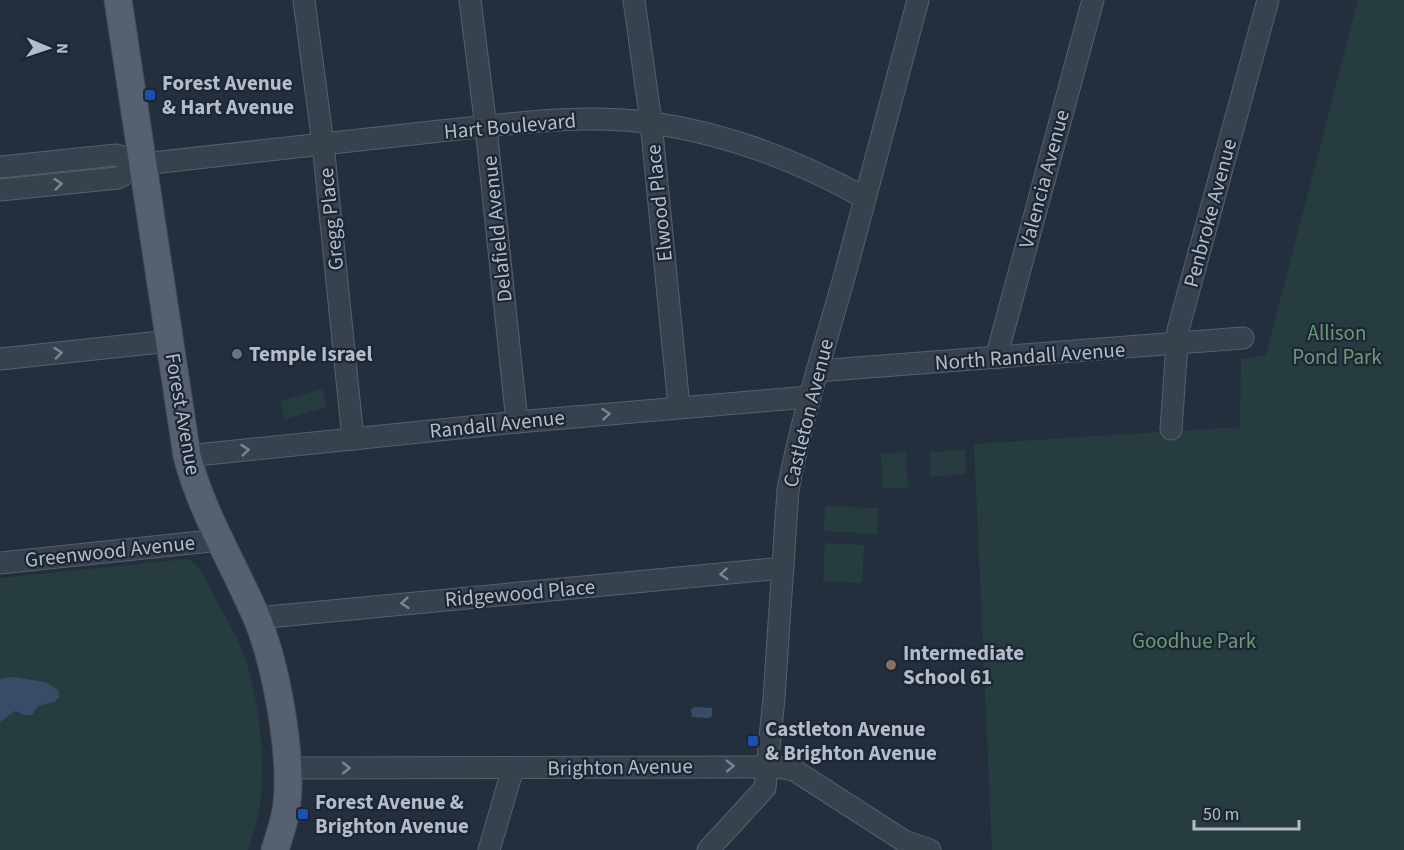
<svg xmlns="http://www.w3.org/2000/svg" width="1404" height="850" viewBox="0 0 1404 850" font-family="'Source Sans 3',sans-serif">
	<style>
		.green { fill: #263c3f }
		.water { fill: #394c67 }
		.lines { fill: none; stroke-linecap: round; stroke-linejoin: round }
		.minor-casing { stroke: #565f6c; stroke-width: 23 }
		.major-casing { stroke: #414a57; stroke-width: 29 }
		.minor { stroke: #38414e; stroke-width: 21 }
		.major { stroke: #56606e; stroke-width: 27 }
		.oneway { stroke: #7c8592 }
		.transit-dot { fill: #1a4fb4; stroke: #1d2633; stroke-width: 2 }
		.worship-dot { fill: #6b7280; stroke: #1d2633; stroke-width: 2 }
		.education-dot { fill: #8d6e63; stroke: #1d2633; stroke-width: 2 }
		.labels { text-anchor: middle; stroke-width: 4.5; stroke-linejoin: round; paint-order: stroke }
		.poi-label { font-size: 21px; font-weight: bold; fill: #b4bcc9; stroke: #1d2633; text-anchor: start }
		.street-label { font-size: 21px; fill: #b4bcc9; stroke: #1d2633 }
		.park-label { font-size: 21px; fill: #6b9a76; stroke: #1d2633 }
	</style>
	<rect width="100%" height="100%" fill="#242f3e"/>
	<!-- green -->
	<g class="green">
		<path d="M1358 0H1404V850H992L974 444 1240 427 1241 359 1266 355Z"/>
		<path d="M115 162 119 169 0 185V173Z"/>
		<path d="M322 389 327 407 285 419 280 401Z"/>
		<path d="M965 450 966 474 931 477 930 452Z"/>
		<path d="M906 452 908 487 883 489 881 454Z"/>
		<path d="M825 506 878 508 877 534 824 531Z"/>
		<path d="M825 543 864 545 862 583 823 581Z"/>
		<path d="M187 559C201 564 209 586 216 599 223 613 232 628 239 643 259 690 266 755 260 806 258 820 252 836 248 850H0V578Z"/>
	</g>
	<!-- water -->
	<g class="water">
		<path d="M14 677 45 682 58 690 59 697 54 702 38 706 32 715H24L15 711 0 722V679Z"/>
		<path d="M695 707 712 708V716L709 718 692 717 691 709Z"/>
	</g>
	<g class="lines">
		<defs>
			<g id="minor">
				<path d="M304 0 323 144 353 439"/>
				<path d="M470 0 486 127 517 422"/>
				<path d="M634 0 651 122 679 407"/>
				<path d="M0 167 116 155 143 164"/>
				<path d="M0 190 118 178 143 164C242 153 341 142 440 131 510 124 583 113 653 123 729 134 797 160 865 198"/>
				<path d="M996 358 1093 0"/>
				<path d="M0 359 170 341"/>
				<path d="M817 371 1243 338"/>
				<path d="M1171 429 1178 330 1268 0"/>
				<path d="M187 456 517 422 808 397"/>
				<path d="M0 563 220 540"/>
				<path d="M257 618 783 568"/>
				<path d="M288 768 777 767 794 770 904 841 930 850"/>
				<path d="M489 850 513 768"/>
				<path d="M708 850 765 788 774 698 788 490C802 416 825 346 845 274 870 183 893 91 918 0"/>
			</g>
			<path id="major" d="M118 0 187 456C202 513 233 563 256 616 276 663 294 760 286 810 284 823 279 837 275 850"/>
		</defs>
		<!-- minor casing -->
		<use href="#minor" class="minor-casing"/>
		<!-- major casing -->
		<use href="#major" class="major-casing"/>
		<!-- minor -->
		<use href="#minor" class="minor"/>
		<!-- major -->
		<use href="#major" class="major"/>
	</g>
	<!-- one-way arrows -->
	<defs><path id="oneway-chevron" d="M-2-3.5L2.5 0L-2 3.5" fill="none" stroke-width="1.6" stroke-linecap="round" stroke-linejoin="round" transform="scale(1.5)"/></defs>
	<g class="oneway">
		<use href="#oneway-chevron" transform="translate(58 184) rotate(-6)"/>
		<use href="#oneway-chevron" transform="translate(58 353) rotate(-6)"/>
		<use href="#oneway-chevron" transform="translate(606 414) rotate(-5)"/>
		<use href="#oneway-chevron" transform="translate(245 450) rotate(-6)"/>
		<use href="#oneway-chevron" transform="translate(724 574) rotate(175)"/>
		<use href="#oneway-chevron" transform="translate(405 603) rotate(175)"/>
		<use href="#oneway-chevron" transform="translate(730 766) rotate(-1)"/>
		<use href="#oneway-chevron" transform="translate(346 768)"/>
	</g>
	<!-- markers -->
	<g class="transit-dot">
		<rect x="144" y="89" width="12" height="12" rx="3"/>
		<rect x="747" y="735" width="12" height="12" rx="3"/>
		<rect x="297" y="808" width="12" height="12" rx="3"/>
	</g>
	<circle class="worship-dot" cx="237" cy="354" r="6"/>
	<circle class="education-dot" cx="891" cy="665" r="6"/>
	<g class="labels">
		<!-- poi labels -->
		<g class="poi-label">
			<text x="162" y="90">Forest Avenue<tspan x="162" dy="24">&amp; Hart Avenue</tspan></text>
			<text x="249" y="361">Temple Israel</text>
			<text x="903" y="660">Intermediate<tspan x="903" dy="24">School 61</tspan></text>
			<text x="765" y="736">Castleton Avenue<tspan x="765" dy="24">&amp; Brighton Avenue</tspan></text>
			<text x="315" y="809">Forest Avenue &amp;<tspan x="315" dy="24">Brighton Avenue</tspan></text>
		</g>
		<!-- street labels -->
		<g class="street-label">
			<text transform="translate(510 126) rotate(-5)" y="7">Hart Boulevard</text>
			<text transform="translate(1044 179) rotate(-75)" y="7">Valencia Avenue</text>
			<text transform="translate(659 203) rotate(-96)" y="7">Elwood Place</text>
			<text transform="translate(1210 213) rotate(-75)" y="7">Penbroke Avenue</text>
			<text transform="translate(331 219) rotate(-96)" y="7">Gregg Place</text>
			<text transform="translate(497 229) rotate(-96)" y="7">Delafield Avenue</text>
			<text transform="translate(1030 356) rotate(-4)" y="7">North Randall Avenue</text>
			<text transform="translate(808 413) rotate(-76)" y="7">Castleton Avenue</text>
			<text transform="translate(183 414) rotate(80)" y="7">Forest Avenue</text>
			<text transform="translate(497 424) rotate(-6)" y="7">Randall Avenue</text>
			<text transform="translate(110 551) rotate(-6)" y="7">Greenwood Avenue</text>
			<text transform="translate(520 593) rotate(-5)" y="7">Ridgewood Place</text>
			<text transform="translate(620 767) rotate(-1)" y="7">Brighton Avenue</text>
		</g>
		<!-- park labels -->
		<g class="park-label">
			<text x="1337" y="340">Allison<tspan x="1337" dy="24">Pond Park</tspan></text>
			<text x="1194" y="648">Goodhue Park</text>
		</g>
	</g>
	<!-- north arrow -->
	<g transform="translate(48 48) rotate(92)" stroke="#1d2633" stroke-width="4.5" paint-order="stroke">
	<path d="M0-4.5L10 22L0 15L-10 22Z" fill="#b4bcc9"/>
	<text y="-9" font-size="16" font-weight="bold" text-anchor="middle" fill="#b4bcc9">N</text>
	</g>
	<!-- scale -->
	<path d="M1194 820v9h105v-9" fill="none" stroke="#b4bcc9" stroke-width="3"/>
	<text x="1203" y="820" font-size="18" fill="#b4bcc9" stroke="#1d2633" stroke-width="4.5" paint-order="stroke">50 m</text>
</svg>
